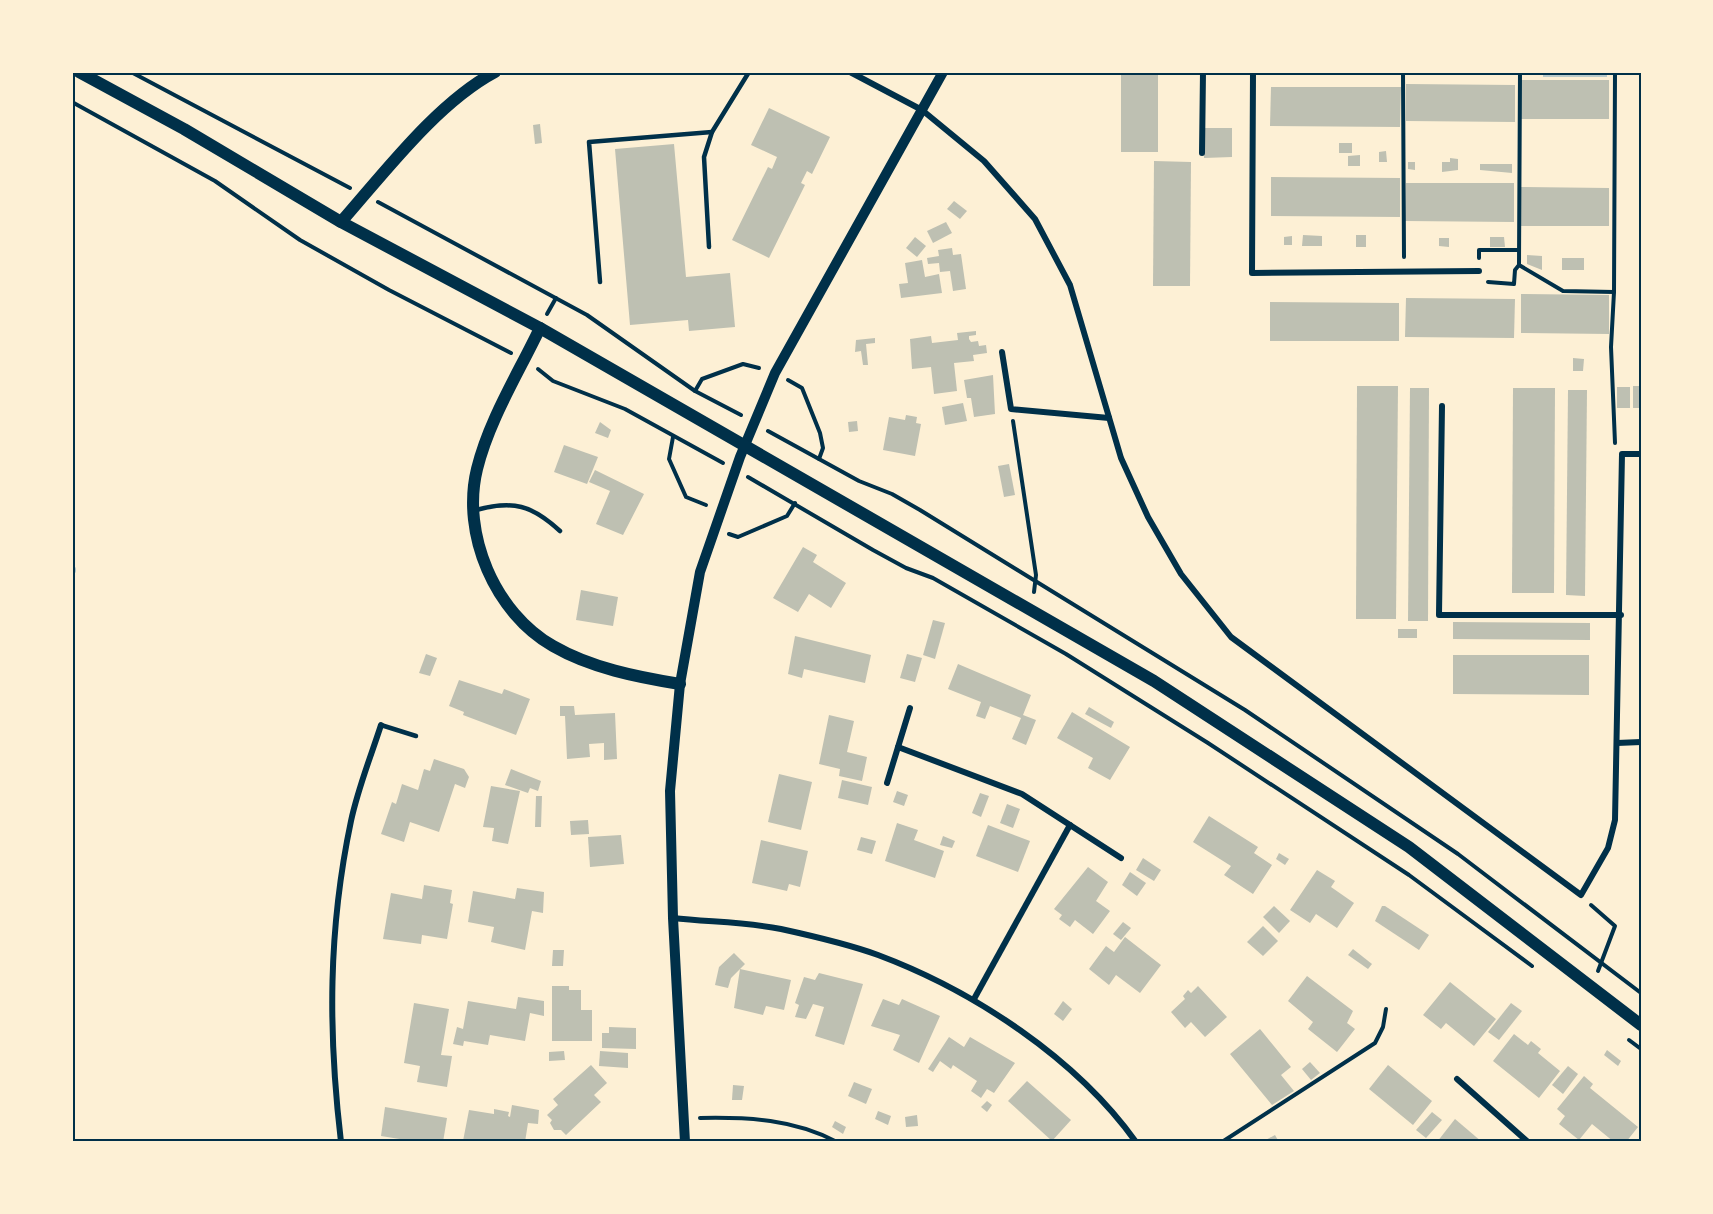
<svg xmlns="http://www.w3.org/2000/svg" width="1713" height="1214" viewBox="0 0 1713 1214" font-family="'Playfair Display',serif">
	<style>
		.green { fill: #b9caca }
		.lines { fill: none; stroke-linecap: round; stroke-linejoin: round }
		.stream { stroke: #669bbc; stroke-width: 7 }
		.building { fill: #bec0b2 }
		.path { stroke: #003049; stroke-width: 4 }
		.service { stroke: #003049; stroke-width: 4.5 }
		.minor { stroke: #003049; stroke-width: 6 }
		.tertiary { stroke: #003049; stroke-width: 10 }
		.secondary { stroke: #003049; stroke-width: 12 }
		.neatline { fill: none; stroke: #003049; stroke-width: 2 }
	</style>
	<rect width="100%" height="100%" fill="#fdf0d5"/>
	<!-- green -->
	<rect class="green" x="1543" y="72" width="64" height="5"/>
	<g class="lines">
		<!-- stream -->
		<path class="stream" d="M72 569V571"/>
	</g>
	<!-- building -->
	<g class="building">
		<rect x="1121" y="72" width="37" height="80"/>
		<rect x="1521" y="80" width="88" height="39"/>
		<path d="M1406 84 1515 85V122L1406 121Z"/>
		<path d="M1271 87H1401L1400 127 1270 126Z"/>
		<path d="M769 108 830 137 812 174 807 171 801 183 805 185 769 258 732 240 768 167 772 169 777 157 751 145Z"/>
		<path d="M540 124 542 143 535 144 533 125Z"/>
		<path d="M1204 128H1232V157L1204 158Z"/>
		<rect x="1339" y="143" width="13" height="10"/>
		<path d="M674 144 686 277 730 273 735 327 689 331 688 320 630 325 615 149Z"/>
		<path d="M1386 151 1387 162H1379V152Z"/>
		<path d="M1360 155V166H1348V156Z"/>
		<path d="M1450 158 1458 159V170L1442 172V162H1450Z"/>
		<path d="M1154 161 1191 162 1190 286H1153Z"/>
		<path d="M1408 162H1415V170L1408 169Z"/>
		<path d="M1480 164H1512V173L1480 170Z"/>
		<path d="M1271 177 1400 178V217L1271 216Z"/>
		<path d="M1406 183H1514V222L1405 221Z"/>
		<path d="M1521 187 1609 188V226H1521Z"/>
		<path d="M954 201 967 211 960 219 947 209Z"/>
		<path d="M946 222 952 233 933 243 927 231Z"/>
		<path d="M1303 235 1322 236V246H1302Z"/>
		<rect x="1356" y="235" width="10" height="12"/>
		<path d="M1292 236V245H1284V237Z"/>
		<path d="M915 237 926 246 917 257 906 248Z"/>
		<path d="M1490 237H1504L1505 247H1490Z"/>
		<path d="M1439 238H1449V247L1439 246Z"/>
		<path d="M952 248 953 255 961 254 966 289 953 291 950 271 940 272 939 263 928 264 927 258 939 256 938 250Z"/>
		<path d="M1527 255 1542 256V270L1527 264Z"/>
		<rect x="1562" y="258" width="22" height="12"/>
		<path d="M922 260 925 277 939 274 942 293 901 298 899 284 908 283 905 263Z"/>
		<path d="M1521 294 1609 295V334L1521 333Z"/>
		<path d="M1406 298 1515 299 1514 338 1405 337Z"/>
		<path d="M1270 302 1399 303V341H1270Z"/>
		<path d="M976 331V335L969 336V339L971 342 978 341 979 346 986 345 987 353 973 355 974 361 954 363 957 391 934 394 931 367 912 369 910 339 931 336 932 343 958 340 957 333Z"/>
		<path d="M875 338V343L866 344 868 365H863L861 351 855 352 856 340Z"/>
		<path d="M1573 358 1584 359 1583 371H1573Z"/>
		<path d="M993 375 995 414 974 417 971 398H967L964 380Z"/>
		<path d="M1357 386H1398L1396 619H1356Z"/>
		<rect x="1633" y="386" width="8" height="22"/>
		<rect x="1617" y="387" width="13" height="21"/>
		<path d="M1410 388H1429L1428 621H1408Z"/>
		<path d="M1513 388H1555L1554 593H1512Z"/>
		<path d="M1568 390H1587L1585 596 1566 595Z"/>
		<path d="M963 403 967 421 945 425 942 407Z"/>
		<path d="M906 415 917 417 916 423 921 424 915 456 883 450 889 417 905 420Z"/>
		<path d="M857 421 858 431 849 432 848 422Z"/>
		<path d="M600 422 611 430 608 438 595 433Z"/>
		<path d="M564 445 598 457 587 484 554 472Z"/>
		<path d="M1009 464 1015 495 1004 497 998 466Z"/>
		<path d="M595 470 644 494 623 535 596 524 610 491 589 482Z"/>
		<path d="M803 547 817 555 813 562 846 583 831 608 809 594 798 612 773 598Z"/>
		<path d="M581 590 618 597 613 626 576 620Z"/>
		<path d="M933 620 945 623 935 659 923 655Z"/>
		<path d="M1453 622 1590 623V640L1453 639Z"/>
		<rect x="1398" y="629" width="19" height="9"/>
		<path d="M795 636 871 655 865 683 804 669 802 678 788 674Z"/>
		<path d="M426 654 437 658 430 676 419 673Z"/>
		<path d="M907 654 922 658 915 682 900 678Z"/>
		<path d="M1453 655H1589V695L1453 694Z"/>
		<path d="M958 664 1031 695 1023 715 1036 720 1026 745 1012 739 1021 718 990 706 985 719 976 716 981 702 948 689Z"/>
		<path d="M459 680 502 694 504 689 530 699 516 735 463 715 464 712 449 706Z"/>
		<path d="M560 706H574L575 715 615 713 617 759 604 760V743L589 744 590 757 567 759 565 716H560Z"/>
		<path d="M1089 707 1114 722 1111 728 1085 714Z"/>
		<path d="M1072 712 1130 747 1110 780 1088 768 1093 758 1057 738Z"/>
		<path d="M829 715 854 721 847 752 867 757 862 781 839 776 840 769 819 764Z"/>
		<path d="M434 759 464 769 469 777 465 788 455 784 439 832 410 822 404 842 381 834 392 802 396 804 402 784 418 790 424 769 430 771Z"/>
		<path d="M511 769 541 781 538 791 530 788 528 793 505 785Z"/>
		<path d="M779 774 812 782 801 830 768 822Z"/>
		<path d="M842 780 872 787 868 805 838 798Z"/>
		<path d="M491 786 520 791 508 844 492 841 494 828 483 827Z"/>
		<path d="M897 791 908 795 904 806 893 802Z"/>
		<path d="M980 793 989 796 981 817 972 813Z"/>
		<path d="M536 796H542L541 827H535Z"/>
		<path d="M1007 804 1020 809 1013 828 1000 823Z"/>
		<path d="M1209 816 1258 847 1254 853 1272 865 1253 894 1224 875 1231 866 1193 842Z"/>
		<path d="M588 820 589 834 571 835 570 821Z"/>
		<path d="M897 823 918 830 914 840 944 851 935 878 885 861Z"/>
		<path d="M988 825 1030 841 1018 872 976 856Z"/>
		<path d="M621 835 624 864 590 867 588 837Z"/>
		<path d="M943 836 955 841 952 848 940 845Z"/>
		<path d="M861 837 876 841 872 854 857 850Z"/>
		<path d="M761 840 808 851 800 887 789 884 787 891 752 883Z"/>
		<path d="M1279 853 1289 859 1285 865 1276 859Z"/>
		<path d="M1143 858 1161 870 1154 881 1136 870Z"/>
		<path d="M1088 867 1108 882 1096 901 1110 911 1093 934 1075 920 1070 927 1059 919 1062 915 1054 909Z"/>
		<path d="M1317 870 1335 881 1331 887 1354 903 1337 928 1316 914 1310 923 1290 910Z"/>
		<path d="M1130 872 1146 883 1137 896 1122 885Z"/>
		<path d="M424 885 452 890 450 903 453 904 447 939 422 935 421 944 383 939 391 893 422 899Z"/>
		<path d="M517 888 544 892 543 913 532 911 525 950 491 942 494 927 468 922 473 891 515 899Z"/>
		<path d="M1274 906 1290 921 1279 933 1263 917Z"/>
		<path d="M1382 906H1385L1429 935 1419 950 1375 921Z"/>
		<path d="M1123 922 1131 928 1121 940 1113 934Z"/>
		<path d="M1263 926 1278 941 1263 956 1247 942Z"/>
		<path d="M1125 937 1161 965 1140 993 1116 975 1109 985 1089 969 1106 946 1114 952Z"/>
		<path d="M1353 949 1372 964 1368 969 1348 955Z"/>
		<path d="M553 950H564L563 966H552Z"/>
		<path d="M734 953 745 964 731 978 728 988 715 985 719 967Z"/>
		<path d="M740 969 791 980 784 1010 766 1006 763 1015 734 1008Z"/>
		<path d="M819 973 863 984 844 1045 815 1036 824 1007 813 1004 806 1019 795 1017 799 1005 795 1003 804 977 815 980Z"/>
		<path d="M1307 976 1353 1011 1347 1023 1355 1029 1337 1052 1308 1029 1313 1022 1288 1001Z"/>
		<path d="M1450 982 1496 1019 1474 1046 1446 1023 1441 1029 1423 1015Z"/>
		<path d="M552 986H569V990H581V1010H592V1041H552Z"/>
		<path d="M1198 986 1227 1017 1205 1037 1191 1022 1185 1028 1171 1012 1185 999 1183 996 1188 990 1191 993Z"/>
		<path d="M518 997 544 1001V1016L530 1013 525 1041 490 1035 488 1045 464 1041 463 1046 453 1044 457 1027 463 1029 468 1001 516 1009Z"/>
		<path d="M883 999 899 1005 902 999 940 1016 919 1063 893 1050 900 1035 871 1026Z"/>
		<path d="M1063 1001 1072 1009 1063 1021 1054 1014Z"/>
		<path d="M414 1003 449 1009 441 1055 452 1056 447 1087 417 1082 420 1066 404 1063Z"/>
		<path d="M1511 1003 1522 1011 1499 1040 1488 1032Z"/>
		<path d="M609 1027 636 1028V1049L602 1048V1033H609Z"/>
		<path d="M1260 1029 1291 1067 1281 1075 1294 1091 1272 1105 1230 1054Z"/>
		<path d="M1514 1034 1528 1045 1531 1041 1541 1049 1538 1053 1560 1071 1539 1098 1493 1061Z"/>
		<path d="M949 1037 964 1047 970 1037 1015 1063 994 1093 987 1089 981 1098 971 1091 977 1081 953 1065 951 1069 940 1061 933 1072 928 1069Z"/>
		<path d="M1607 1050 1621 1061 1618 1066 1604 1055Z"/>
		<path d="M564 1051 565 1060 549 1061V1052Z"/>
		<path d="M600 1051 628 1053V1068L599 1066Z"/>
		<path d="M1310 1062 1320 1073 1311 1080 1302 1069Z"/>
		<path d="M591 1065 607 1083 594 1095 601 1102 566 1135 561 1130H554L550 1123 552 1120 547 1115 558 1105 553 1099Z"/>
		<path d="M1388 1065 1432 1101 1413 1125 1369 1089Z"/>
		<path d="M1568 1066 1578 1074 1563 1094 1552 1085Z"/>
		<path d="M1584 1076 1593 1084 1590 1088 1638 1127 1626 1142H1614L1592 1124 1579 1140 1559 1124 1565 1116 1557 1109Z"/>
		<path d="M1027 1081 1071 1120 1052 1141 1008 1101Z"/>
		<path d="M854 1082 872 1089 866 1104 848 1096Z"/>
		<path d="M733 1085 744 1086 742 1100H732Z"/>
		<path d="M987 1101 992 1105 987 1112 981 1107Z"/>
		<path d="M512 1105 539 1110 538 1124 528 1123 525 1142 463 1141 469 1110 494 1114V1109L509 1112 508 1116 510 1117Z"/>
		<path d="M385 1107 447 1118 443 1142H418L381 1136Z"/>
		<path d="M878 1111 891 1116 888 1125 875 1119Z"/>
		<path d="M1432 1112 1442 1120 1426 1138 1416 1130Z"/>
		<path d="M917 1115 918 1126 906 1127 905 1117Z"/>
		<path d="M1455 1119 1482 1142H1437Z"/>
		<path d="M835 1121 846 1127 843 1134 832 1127Z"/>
		<path d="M1275 1135 1279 1142H1262Z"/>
	</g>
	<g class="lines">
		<!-- path -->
		<g class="path">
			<path d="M131 72 350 188"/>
			<path d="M1403 72 1404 257"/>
			<path d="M72 102 215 181 300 240 389 290 511 353"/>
			<path d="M378 202 587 315 695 391 741 415"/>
			<path d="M1479 258V250H1519"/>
			<path d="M1519 265 1563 291 1614 292 1611 347 1615 443"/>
			<path d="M1488 282 1514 284 1515 270 1519 265 1520 72"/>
			<path d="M1614 292 1615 72"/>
			<path d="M547 314 556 298"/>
			<path d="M538 369 553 381 625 409 723 463"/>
			<path d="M788 380 802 388 820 433 823 448 819 459"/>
			<path d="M695 391 702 379 743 364 759 368"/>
			<path d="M1013 421 1036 575 1034 592"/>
			<path d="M768 431 859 481 892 494 920 510 1245 710 1458 854 1641 993"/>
			<path d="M673 437 669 459 686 497 706 505"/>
			<path d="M748 477 873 550 906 568 933 578 1066 654 1208 743 1409 875 1532 966"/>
			<path d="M729 534 738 537 787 516 795 503"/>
			<path d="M1591 905 1615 926 1598 971"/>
			<path d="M1629 1040 1641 1049"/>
			<path d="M700 1118C748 1117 794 1119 837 1142"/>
			<path d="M1222 1142 1375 1043 1383 1027 1386 1009"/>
		</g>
		<!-- service -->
		<g class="service">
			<path d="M709 247 704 157 712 132 749 72"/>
			<path d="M600 282 589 142 712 132"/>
			<path d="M476 510C513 500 532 505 560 531"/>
			<path d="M381 725 416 736"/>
		</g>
		<!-- minor -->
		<g class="minor">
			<path d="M850 72 922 110 984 161 1035 219 1070 285 1121 458 1148 517 1181 574 1231 637 1581 895 1608 848 1615 820 1622 454H1641"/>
			<path d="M1253 72 1252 273 1479 271"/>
			<path d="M1202 153 1203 72"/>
			<path d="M1002 352 1011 409 1109 418"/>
			<path d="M1442 406 1439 615H1621"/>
			<path d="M1617 743 1641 742"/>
			<path d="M898 747 1022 794 1121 858"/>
			<path d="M887 783 910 708"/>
			<path d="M673 918C708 922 747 922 781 929 813 936 848 944 878 955 974 991 1076 1058 1136 1142"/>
			<path d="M974 999 1070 825"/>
			<path d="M1457 1079 1528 1142"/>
			<path d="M341 1142C328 1032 328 930 351 821 358 788 371 756 381 725"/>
		</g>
		<!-- tertiary -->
		<path class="tertiary" d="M685 1142 673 918 670 791 680 684 700 572 740 457 775 373 943 72"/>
		<!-- secondary -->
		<g class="secondary">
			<path d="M79 72 184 129 341 222 540 328 1154 681 1409 847 1641 1025"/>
			<path d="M341 222C385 172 437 103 495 72"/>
			<path d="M540 328C518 374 489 420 477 469 461 534 495 613 553 646 591 668 637 677 680 684"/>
		</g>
	</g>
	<!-- border -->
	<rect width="1713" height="1214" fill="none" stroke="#fdf0d5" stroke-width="147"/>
	<rect x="74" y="74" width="1566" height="1066" class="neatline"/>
</svg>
